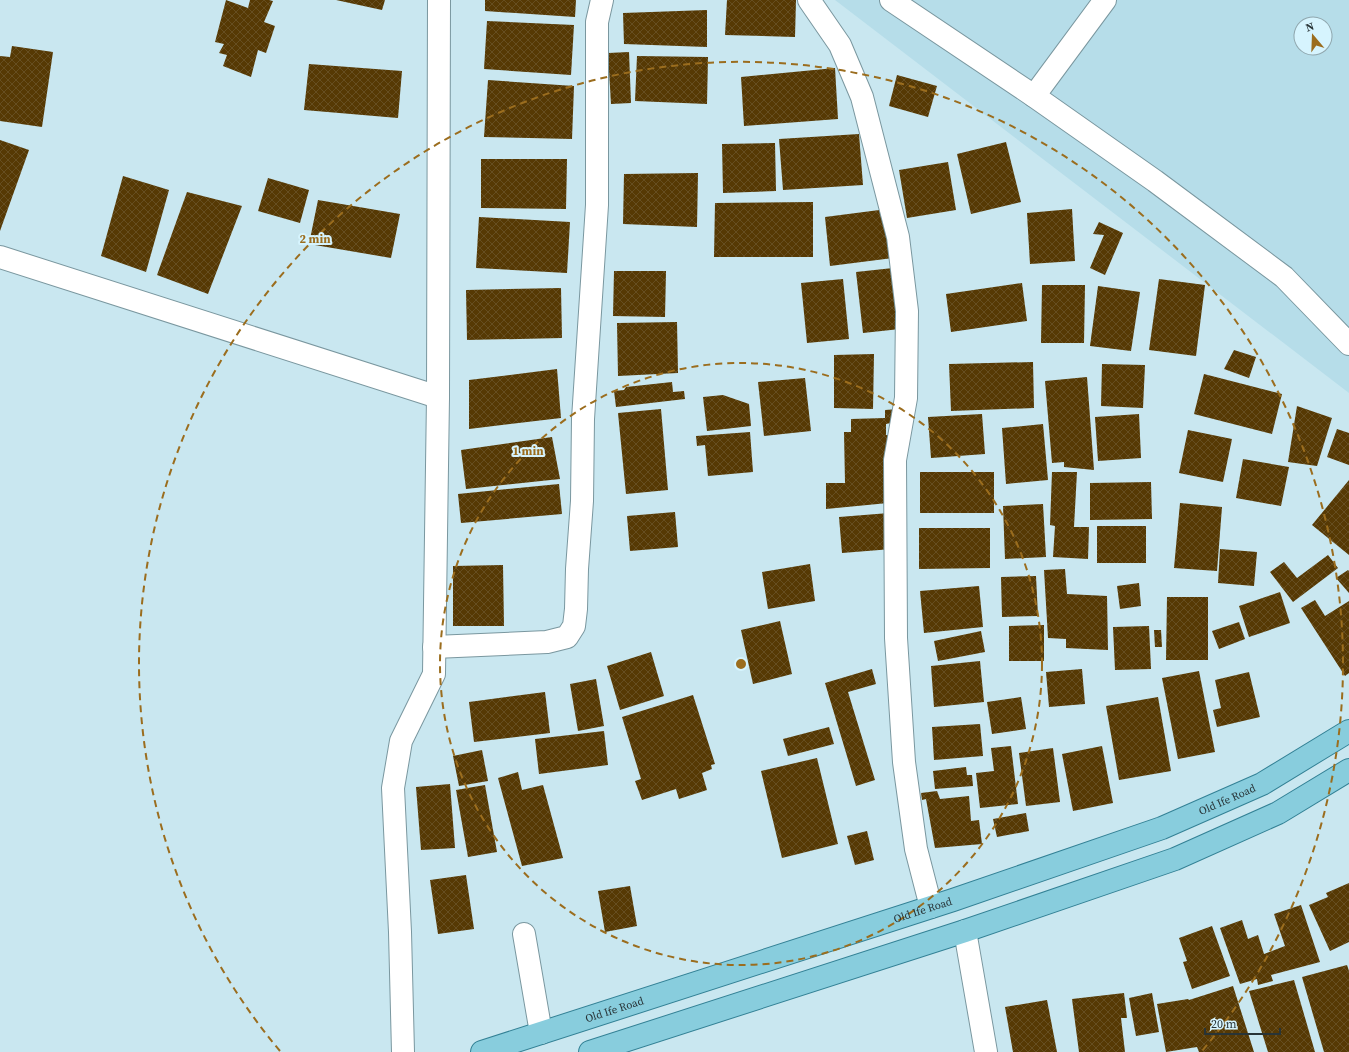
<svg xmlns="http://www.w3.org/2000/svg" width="1349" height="1052" viewBox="0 0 1349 1052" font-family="'Source Serif 4',serif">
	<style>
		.built { fill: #b6dde9; fill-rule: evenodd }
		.building { fill: url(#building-cross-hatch) }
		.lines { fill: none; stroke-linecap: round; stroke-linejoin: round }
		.minor-casing { stroke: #7a979f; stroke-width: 24 }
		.major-casing { stroke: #338195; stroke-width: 24 }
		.minor { stroke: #fff; stroke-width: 22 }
		.major { stroke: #88cddd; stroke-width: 22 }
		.ring { fill: none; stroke: #9b6d1e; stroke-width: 2; stroke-dasharray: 7 5 }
		.labels { text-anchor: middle; stroke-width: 4; stroke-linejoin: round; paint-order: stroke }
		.street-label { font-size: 11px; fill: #283437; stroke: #d6f4fe }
		.centre { fill: #9b6d1e; stroke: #d6f4fe; stroke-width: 2 }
		.ring-label { font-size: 12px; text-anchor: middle; font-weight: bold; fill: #9b6d1e; stroke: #d6f4fe; stroke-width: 4; stroke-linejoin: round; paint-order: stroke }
	</style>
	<defs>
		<pattern id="building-cross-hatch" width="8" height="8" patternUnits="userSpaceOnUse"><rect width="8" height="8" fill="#563904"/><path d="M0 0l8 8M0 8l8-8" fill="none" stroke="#664e21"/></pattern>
	</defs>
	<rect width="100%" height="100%" fill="#c9e7f0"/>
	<!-- built -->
	<path class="built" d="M835 0H1349V393ZM1301 24H1325V48H1301Z"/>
	<!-- building -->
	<g class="building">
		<path d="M226 0 248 8 250 0H269L273 1 264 22 275 26 266 53 258 50 251 77 223 66 227 55 219 53 224 44 215 42Z"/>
		<path d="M336 0H385L382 10Z"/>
		<path d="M485 0H576L575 17 485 11Z"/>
		<path d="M727 0H796L795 37 725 35Z"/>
		<path d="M707 10V47L624 44 623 13Z"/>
		<path d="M487 21 574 25 571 75 484 69Z"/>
		<path d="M12 46 53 52 42 127 0 121V56L10 57Z"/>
		<path d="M629 52 631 103 611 104 608 53Z"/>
		<path d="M637 56 708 57 707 104 635 101Z"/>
		<path d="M309 64 402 71 398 118 304 110Z"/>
		<path d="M835 68 838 119 744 126 741 77Z"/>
		<path d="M897 75 937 86 928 117 889 106Z"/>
		<path d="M488 80 574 86 572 139 484 137Z"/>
		<path d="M859 134 863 185 783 190 779 139Z"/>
		<path d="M0 140 29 150 0 231Z"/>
		<path d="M1006 142 1021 202 971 214 957 154Z"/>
		<path d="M775 143 776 191 723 193 722 144Z"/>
		<path d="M481 159H567L566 209 481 208Z"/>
		<path d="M948 162 956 210 907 218 899 170Z"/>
		<path d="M698 173 697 227 623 224 624 174Z"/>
		<path d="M123 176 169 190 146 272 101 256Z"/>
		<path d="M268 178 309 190 300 223 258 211Z"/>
		<path d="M187 192 242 206 208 294 157 275Z"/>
		<path d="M318 200 400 214 391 258 309 244Z"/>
		<path d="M813 202V257H714L715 203Z"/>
		<path d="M887 209 893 258 830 266 825 217Z"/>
		<path d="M1072 209 1075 261 1030 264 1027 213Z"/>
		<path d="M479 217 570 222 567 273 476 268Z"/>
		<path d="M1099 222 1123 233 1105 275 1090 268 1104 235 1093 234Z"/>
		<path d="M893 268 900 329 863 333 856 272Z"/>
		<path d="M614 271H666L665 317 613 316Z"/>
		<path d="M843 279 849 339 807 343 801 283Z"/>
		<path d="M1159 279 1205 285 1196 356 1149 350Z"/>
		<path d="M1022 283 1027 321 951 332 946 294Z"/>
		<path d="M1042 285H1085L1084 343H1041Z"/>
		<path d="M1098 286 1140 292 1131 351 1090 346Z"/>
		<path d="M561 288 562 338 467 340 466 290Z"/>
		<path d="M677 322 678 373 618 376 617 323Z"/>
		<path d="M1234 350 1256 357 1249 378 1224 369Z"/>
		<path d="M874 354 873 409 834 408V355Z"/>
		<path d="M1033 362 1034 408 951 411 949 364Z"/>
		<path d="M1102 364 1145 365 1143 408 1101 406Z"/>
		<path d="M557 369 561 418 469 429V380Z"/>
		<path d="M1204 374 1282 394 1272 434 1194 414Z"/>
		<path d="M1087 377 1094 470 1064 467V462L1052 463 1045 381Z"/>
		<path d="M805 378 811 431 764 436 758 382Z"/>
		<path d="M672 382 673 392 684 391 685 399 616 407 614 391 624 390 626 387Z"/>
		<path d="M723 395 749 404 751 426 707 431 703 397Z"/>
		<path d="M1297 406 1332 418 1317 466 1288 462Z"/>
		<path d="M661 409 668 490 626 494 618 413Z"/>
		<path d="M898 409 896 422 886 424V435L894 436 888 503 826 509V483H845L844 432H851V419L885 418V410Z"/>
		<path d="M982 414 985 454 931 458 928 417Z"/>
		<path d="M1139 414 1141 458 1098 461 1095 417Z"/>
		<path d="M1043 424 1048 480 1006 484 1002 428Z"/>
		<path d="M1337 429 1349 433V465L1327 457Z"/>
		<path d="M1188 430 1232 439 1223 482 1179 473Z"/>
		<path d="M750 432 753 472 708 476 705 445 697 446 696 436Z"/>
		<path d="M552 437 560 479 466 489 461 450Z"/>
		<path d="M1243 459 1289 467 1281 506 1236 498Z"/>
		<rect x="920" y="472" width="74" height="41"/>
		<path d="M1052 472H1077L1074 527H1089L1088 559 1053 557 1055 526 1050 525Z"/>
		<path d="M1349 480V555L1312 525Z"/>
		<path d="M1151 482 1152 519 1090 520V483Z"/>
		<path d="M559 484 562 514 461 523 458 494Z"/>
		<path d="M1180 503 1222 507 1217 571 1174 568Z"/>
		<path d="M1043 504 1046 557 1005 559 1003 506Z"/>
		<path d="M675 512 678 547 630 551 627 516Z"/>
		<path d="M889 513 892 549 842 553 839 517Z"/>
		<rect x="1097" y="526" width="49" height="37"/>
		<path d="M919 528H990V568L919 569Z"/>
		<path d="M1220 549 1257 552 1254 586 1218 583Z"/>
		<path d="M1328 555 1338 568 1293 602 1270 572 1284 562 1297 578Z"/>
		<path d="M810 564 815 601 768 609 762 572Z"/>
		<path d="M503 565 504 626H453V566Z"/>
		<path d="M1065 569 1067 594 1107 596 1108 650 1066 648V639L1048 638 1044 570Z"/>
		<path d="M1348 570 1349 571V593L1336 578Z"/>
		<path d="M1036 576 1038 616 1002 617 1001 577Z"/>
		<path d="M1139 583 1141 606 1120 609 1117 586Z"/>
		<path d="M979 586 983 627 924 633 920 591Z"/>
		<path d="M1280 592 1290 623 1249 637 1239 606Z"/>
		<path d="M1167 597H1208V660H1166Z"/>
		<path d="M1315 600 1325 616 1349 601V673L1345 676 1301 608Z"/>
		<path d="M780 621 792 674 753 684 741 630Z"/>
		<path d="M1239 622 1245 639 1219 649 1212 631Z"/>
		<path d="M1044 625V661H1009V626Z"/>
		<path d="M1149 626 1151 669 1115 670 1113 627Z"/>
		<path d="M1154 630H1161L1162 647H1155Z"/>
		<path d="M981 631 985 652 938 661 934 641Z"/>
		<path d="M651 652 664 696 620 710 607 666Z"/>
		<path d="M980 661 984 702 934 707 931 666Z"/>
		<path d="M872 669 876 684 848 692 875 780 856 786 825 683Z"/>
		<path d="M1082 669 1085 704 1049 707 1046 672Z"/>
		<path d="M1199 671 1215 752 1178 759 1162 678Z"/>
		<path d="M1249 672 1260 717 1217 727 1213 710 1221 708 1215 680Z"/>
		<path d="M596 679 604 726 578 731 570 684Z"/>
		<path d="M545 692 550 733 474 742 469 702Z"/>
		<path d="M693 695 715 764 711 765 712 769 702 773 707 790 679 799 676 789 642 800 635 781 641 779 622 717Z"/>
		<path d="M1021 697 1026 729 992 734 987 702Z"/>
		<path d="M1158 697 1171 771 1119 780 1106 706Z"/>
		<path d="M980 724 983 756 934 760 932 727Z"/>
		<path d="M829 727 834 744 788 756 783 739Z"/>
		<path d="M604 731 608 765 539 774 535 739Z"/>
		<path d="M1011 746 1018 804 980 808 976 773 994 771 991 748Z"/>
		<path d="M1102 746 1113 803 1073 811 1062 754Z"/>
		<path d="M1053 748 1060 802 1026 806 1019 753Z"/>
		<path d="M482 750 488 781 459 786 453 756Z"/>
		<path d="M817 758 838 844 782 858 761 771Z"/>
		<path d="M966 767 967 775H972L973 786 935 789 933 771Z"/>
		<path d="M518 772 522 790 543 785 563 858 522 866 498 778Z"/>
		<path d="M450 784 455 848 421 850 416 787Z"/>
		<path d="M485 785 497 852 468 857 456 790Z"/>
		<path d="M937 791 940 799 969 796 971 821 979 820 982 844 935 848 926 799 922 800 921 793Z"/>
		<path d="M1026 813 1029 831 997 837 993 819Z"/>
		<path d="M867 831 874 860 855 865 847 836Z"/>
		<path d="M466 875 474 929 438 934 430 880Z"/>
		<path d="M1349 883V942L1330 951 1309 905 1328 897 1326 893Z"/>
		<path d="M630 886 637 926 605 932 598 891Z"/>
		<path d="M1301 905 1320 962 1271 975 1273 981 1258 985 1257 979 1240 984 1220 928 1242 920 1248 939 1258 935 1264 954 1285 946 1274 914Z"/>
		<path d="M1212 926 1230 976 1192 989 1183 962 1187 961 1179 938Z"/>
		<path d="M1347 965 1349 971V1052H1324L1302 977Z"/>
		<path d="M1294 980 1315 1052H1268L1249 991Z"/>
		<path d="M1233 986 1254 1052H1199L1197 1047 1166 1052 1157 1004 1188 999 1189 1000Z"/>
		<path d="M1124 993 1127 1018H1121L1125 1052H1079L1072 999Z"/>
		<path d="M1152 993 1159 1032 1136 1036 1129 998Z"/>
		<path d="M1047 1000 1057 1052H1013L1005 1007Z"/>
	</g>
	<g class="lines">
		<defs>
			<g id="minor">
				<path d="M809 0 840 45 862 97 898 237 907 311 906 398 895 460 896 638 904 762 916 849 931 907"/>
				<path d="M891 0 1034 96 1155 181 1284 277 1349 344"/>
				<path d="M1034 96 1105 0"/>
				<path d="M0 257 438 397"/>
				<path d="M434 647 547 642 567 637 574 626 576 609 577 569 582 501 583 419 597 205V22L602 0"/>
				<path d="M965 931 986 1052"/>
				<path d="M524 934 541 1033"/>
				<path d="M403 1052 400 932 393 788 401 741 434 674 438 397 439 0"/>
			</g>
			<g id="major">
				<path id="s1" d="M482 1052 953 900 1162 828 1262 784 1349 731"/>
				<path d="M590 1052 965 931 1175 859 1278 813 1349 770"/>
			</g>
		</defs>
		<!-- minor casing -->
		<use href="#minor" class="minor-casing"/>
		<!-- major casing -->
		<use href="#major" class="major-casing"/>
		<!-- minor -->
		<use href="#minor" class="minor"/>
		<!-- major -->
		<use href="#major" class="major"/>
	</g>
	<!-- distance rings -->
	<g class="ring">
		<circle cx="741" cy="664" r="301"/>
		<path d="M280 1051A602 602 0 1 1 1202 1051"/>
	</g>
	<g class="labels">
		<!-- street labels -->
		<g class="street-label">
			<text dy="4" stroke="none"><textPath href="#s1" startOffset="787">Old Ife Road</textPath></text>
			<text dy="4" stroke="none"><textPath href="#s1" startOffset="463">Old Ife Road</textPath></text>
			<text dy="4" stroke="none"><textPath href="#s1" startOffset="139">Old Ife Road</textPath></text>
		</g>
	</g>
	<circle cx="741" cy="664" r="6" class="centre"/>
	<g class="ring-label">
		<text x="315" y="243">2 min</text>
		<text x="528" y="455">1 min</text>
	</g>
	<!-- north arrow -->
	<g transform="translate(1313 36) rotate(341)"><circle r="19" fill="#d6f4fe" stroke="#90a7ae"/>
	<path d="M0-3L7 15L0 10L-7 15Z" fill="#9b6d1e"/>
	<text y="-6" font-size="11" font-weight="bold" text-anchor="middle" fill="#283437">N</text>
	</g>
	<!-- scale -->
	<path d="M1205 1028v6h75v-6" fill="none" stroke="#283437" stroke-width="2"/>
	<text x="1211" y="1028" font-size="12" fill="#283437" stroke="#d6f4fe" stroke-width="3" paint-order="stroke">20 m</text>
</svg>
